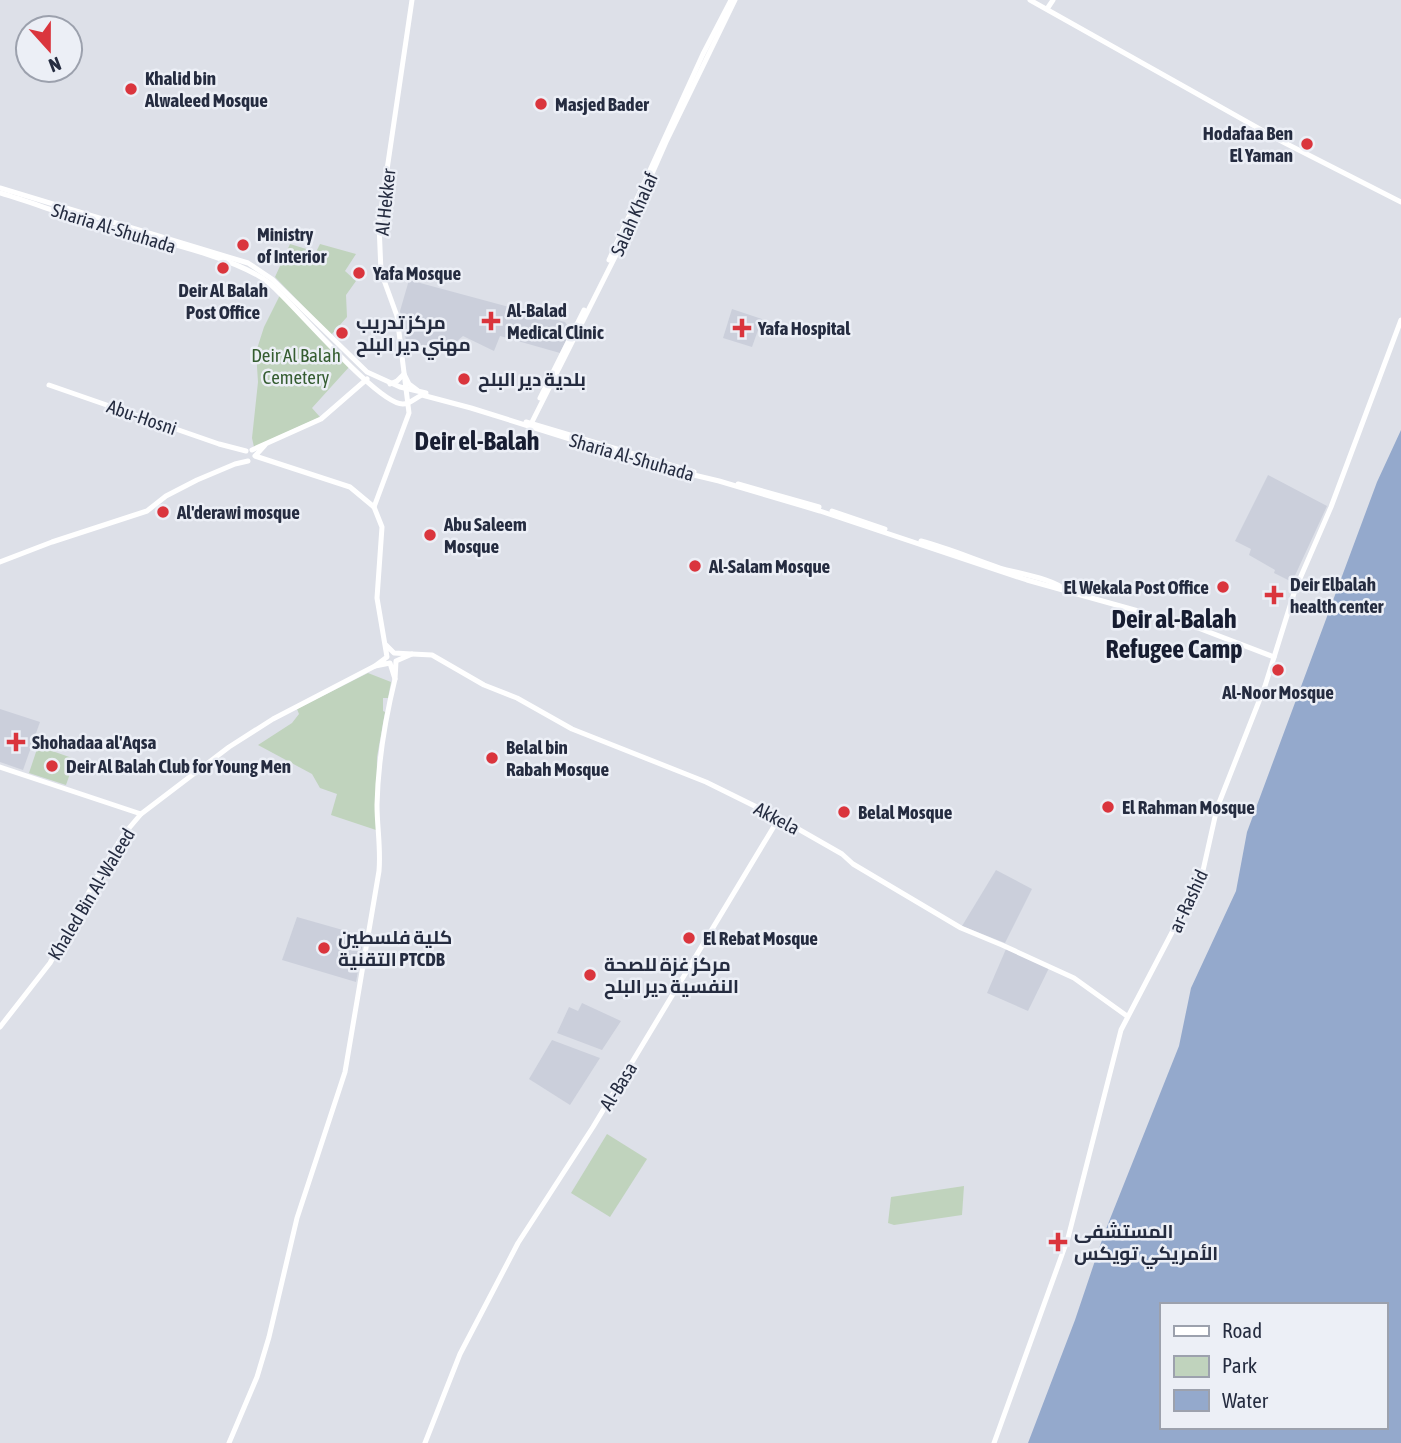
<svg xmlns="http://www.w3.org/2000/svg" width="1401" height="1443" viewBox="0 0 1401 1443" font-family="'Asap Condensed',Cairo,sans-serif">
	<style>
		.built { fill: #cbcfdb }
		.green { fill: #c0d3bd }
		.water { fill: #94a9cc; fill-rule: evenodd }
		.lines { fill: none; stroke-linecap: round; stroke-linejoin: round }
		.secondary { stroke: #fff; stroke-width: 5 }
		.poi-dot { fill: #da353d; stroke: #eceff6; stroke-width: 2.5 }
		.labels { text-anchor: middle; stroke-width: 5; stroke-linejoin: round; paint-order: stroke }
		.poi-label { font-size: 19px; font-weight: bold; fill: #252c40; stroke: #eceff6; text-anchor: start }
		.street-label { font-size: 19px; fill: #252c40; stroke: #eceff6 }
		.park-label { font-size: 19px; fill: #355d31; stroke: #eceff6 }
		.district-label { font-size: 26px; font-weight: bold; fill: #171d31; stroke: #eceff6 }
	</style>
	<rect width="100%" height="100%" fill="#dde0e8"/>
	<!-- built -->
	<g class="built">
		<path d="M409 280 565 322 571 331 560 353 500 336 494 351 463 336 443 353 406 340 400 311Z"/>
		<path d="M732 309 762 319 752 347 723 338Z"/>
		<path d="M1268 475 1327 506 1292 582 1274 573 1275 570 1249 555 1251 549 1235 541Z"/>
		<path d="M0 709 40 722 23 770 0 762Z"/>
		<path d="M996 870 1032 889 1005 943 962 926Z"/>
		<path d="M297 917 364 936 356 982 282 960Z"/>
		<path d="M1006 949 1049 968 1028 1011 987 993Z"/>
		<path d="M582 1003 621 1021 602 1050 557 1033 569 1007 578 1011Z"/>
		<path d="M552 1040 600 1058 570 1105 529 1079Z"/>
	</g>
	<!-- green -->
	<g class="green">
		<path d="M290 244 316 252 320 244 356 254 345 271 356 281 346 295 347 317 331 335 275 277Z"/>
		<path d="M280 295 350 366 312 408 320 417 254 447 252 438 258 382 256 352 264 327Z"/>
		<path d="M368 673 391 682 388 698H383V711L385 712 377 757 376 830 331 815 337 794 320 788 312 774 258 745 292 723 299 714 297 709Z"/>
		<path d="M38 746 75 759 66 785 29 773Z"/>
		<path d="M607 1134 647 1159 610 1217 571 1193Z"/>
		<path d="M964 1186 962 1215 894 1225 888 1223 891 1197Z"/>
	</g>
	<!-- water -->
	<path class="water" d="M1401 430V1443H1028L1075 1320 1104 1234 1179 1046 1191 988 1236 891 1247 832 1377 482ZM1161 1305H1385V1427H1161Z"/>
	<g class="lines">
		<!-- secondary -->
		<g class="secondary">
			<path d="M1030 0 1283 142 1401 202"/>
			<path d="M1047 9 1053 0"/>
			<path d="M0 188 248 263 272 279 367 372 400 387 426 393"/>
			<path d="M0 193C36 204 71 217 107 227 149 238 237 257 269 283 293 303 378 405 403 404 410 404 415 398 422 395L471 408 656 466 719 481 820 511 1027 580 1174 621H1180L1274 657"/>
			<path d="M609 260 703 54 731 0"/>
			<path d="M390 384 397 381 404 374 409 384 417 390"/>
			<path d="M49 385 219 444 246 451"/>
			<path d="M540 398 584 310"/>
			<path d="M526 422 694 472"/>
			<path d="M531 424 618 251 666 142 735 0"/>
			<path d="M265 445 255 456 350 487 374 507 382 527 377 598 387 657 375 666 390 663 395 679 396 661 412 654 394 653 385 644"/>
			<path d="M252 450 321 419 367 379"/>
			<path d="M738 484 819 507"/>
			<path d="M374 507 409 413 397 316 381 272 379 224 412 0"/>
			<path d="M832 511 885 529"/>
			<path d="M921 541C948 548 973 559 1000 568 1016 573 1056 579 1066 591"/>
			<path d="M0 562 52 542 147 511 166 496 197 480 235 464 248 461"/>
			<path d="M412 654 432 655 484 685 517 698 572 729 706 782 779 818 842 854 853 864 961 928 1002 945 1074 978 1127 1016"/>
			<path d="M0 767 141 814"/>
			<path d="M0 1027 50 963 100 872 124 834 141 814 229 747 273 719 375 666"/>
			<path d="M229 1443 257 1377 269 1337 297 1218 345 1072 379 871C381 848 377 827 377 805 378 762 385 720 395 679"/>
			<path d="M425 1443 460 1354 518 1243 593 1127 779 818"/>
			<path d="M994 1443 1068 1238 1121 1030 1202 875 1217 808 1265 686 1295 590 1331 507 1401 320"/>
		</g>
	</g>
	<!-- markers -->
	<g class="poi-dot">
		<circle cx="131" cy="89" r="7"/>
		<circle cx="541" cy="104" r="7"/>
		<circle cx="1307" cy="144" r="7"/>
		<circle cx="243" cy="245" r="7"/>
		<circle cx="223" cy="268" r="7"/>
		<circle cx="359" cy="273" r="7"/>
		<path d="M487.5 310.5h7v7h7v7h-7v7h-7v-7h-7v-7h7z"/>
		<path d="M738.5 317.5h7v7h7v7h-7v7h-7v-7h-7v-7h7z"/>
		<circle cx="342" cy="333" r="7"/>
		<circle cx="464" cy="379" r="7"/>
		<circle cx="163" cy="512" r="7"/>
		<circle cx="430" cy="535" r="7"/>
		<circle cx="695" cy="566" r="7"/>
		<circle cx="1223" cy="587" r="7"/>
		<path d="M1270.5 584.5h7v7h7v7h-7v7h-7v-7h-7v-7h7z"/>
		<circle cx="1278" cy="670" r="7"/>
		<path d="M12.5 731.5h7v7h7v7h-7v7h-7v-7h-7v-7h7z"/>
		<circle cx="492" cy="758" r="7"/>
		<circle cx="52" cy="766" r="7"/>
		<circle cx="1108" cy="807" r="7"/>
		<circle cx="844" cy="812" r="7"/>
		<circle cx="689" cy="938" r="7"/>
		<circle cx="324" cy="948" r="7"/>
		<circle cx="590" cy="975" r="7"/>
		<path d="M1054.5 1231.5h7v7h7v7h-7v7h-7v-7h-7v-7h7z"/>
	</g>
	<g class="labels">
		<!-- poi labels -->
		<g class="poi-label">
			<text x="145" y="85">Khalid bin<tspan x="145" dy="22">Alwaleed Mosque</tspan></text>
			<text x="555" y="111">Masjed Bader</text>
			<text x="1293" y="140" text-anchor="end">Hodafaa Ben<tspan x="1293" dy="22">El Yaman</tspan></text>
			<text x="257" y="241">Ministry<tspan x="257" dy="22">of Interior</tspan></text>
			<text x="373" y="280">Yafa Mosque</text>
			<text x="223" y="297" text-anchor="middle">Deir Al Balah<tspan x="223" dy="22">Post Office</tspan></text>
			<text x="507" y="317">Al-Balad<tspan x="507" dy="22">Medical Clinic</tspan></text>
			<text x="356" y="329">مركز تدريب<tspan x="356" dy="22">مهني دير البلح</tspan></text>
			<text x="758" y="335">Yafa Hospital</text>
			<text x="478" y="386">بلدية دير البلح</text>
			<text x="177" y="519">Al'derawi mosque</text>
			<text x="444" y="531">Abu Saleem<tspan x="444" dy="22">Mosque</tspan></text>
			<text x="709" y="573">Al-Salam Mosque</text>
			<text x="1290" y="591">Deir Elbalah<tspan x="1290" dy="22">health center</tspan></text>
			<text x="1209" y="594" text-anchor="end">El Wekala Post Office</text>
			<text x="1278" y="699" text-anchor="middle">Al-Noor Mosque</text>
			<text x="32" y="749">Shohadaa al'Aqsa</text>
			<text x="506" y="754">Belal bin<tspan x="506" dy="22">Rabah Mosque</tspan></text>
			<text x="66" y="773">Deir Al Balah Club for Young Men</text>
			<text x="1122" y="814">El Rahman Mosque</text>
			<text x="858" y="819">Belal Mosque</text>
			<text x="338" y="944">كلية فلسطين<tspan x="338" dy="22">التقنية PTCDB</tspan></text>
			<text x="703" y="945">El Rebat Mosque</text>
			<text x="604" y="971">مركز غزة للصحة<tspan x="604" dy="22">النفسية دير البلح</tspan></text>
			<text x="1074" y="1238">المستشفى<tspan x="1074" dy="22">الأمريكي تويكس</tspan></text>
		</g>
		<!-- street labels -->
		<g class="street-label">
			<text transform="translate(385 202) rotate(-84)" y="7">Al Hekker</text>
			<text transform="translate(634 214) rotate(-66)" y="7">Salah Khalaf</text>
			<text transform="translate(114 228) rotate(17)" y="7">Sharia Al-Shuhada</text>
			<text transform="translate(142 417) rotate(19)" y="7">Abu-Hosni</text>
			<text transform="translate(632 457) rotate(16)" y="7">Sharia Al-Shuhada</text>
			<text transform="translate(777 818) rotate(28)" y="7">Akkela</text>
			<text transform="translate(91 894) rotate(-59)" y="7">Khaled Bin Al-Waleed</text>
			<text transform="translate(1188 901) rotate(-65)" y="7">ar-Rashid</text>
			<text transform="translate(618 1086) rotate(-58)" y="7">Al-Basa</text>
		</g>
		<!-- park labels -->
		<g class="park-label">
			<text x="296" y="362">Deir Al Balah<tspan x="296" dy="22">Cemetery</tspan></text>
		</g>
		<!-- district labels -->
		<g class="district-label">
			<text x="477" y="450">Deir el-Balah</text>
			<text x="1174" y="628">Deir al-Balah<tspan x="1174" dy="30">Refugee Camp</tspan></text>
		</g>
	</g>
	<!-- legend -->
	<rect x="1160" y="1303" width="228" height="126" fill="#eceff6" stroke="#9ca1ad" stroke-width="2"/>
	<rect x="1174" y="1326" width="35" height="10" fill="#ffffff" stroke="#9ca1ad" stroke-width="2"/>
	<text x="1222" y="1338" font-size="21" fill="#252c40">Road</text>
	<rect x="1174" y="1356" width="35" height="21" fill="#c0d3bd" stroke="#9ca1ad" stroke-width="2"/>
	<text x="1222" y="1373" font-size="21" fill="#252c40">Park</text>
	<rect x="1174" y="1390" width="35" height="21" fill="#94a9cc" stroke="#9ca1ad" stroke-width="2"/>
	<text x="1222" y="1408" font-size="21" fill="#252c40">Water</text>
	<!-- north arrow -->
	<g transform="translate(49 49) rotate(159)"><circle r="33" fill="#eceff6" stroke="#9ca1ad" stroke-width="2"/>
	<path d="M0-5L12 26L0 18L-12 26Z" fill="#da353d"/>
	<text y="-10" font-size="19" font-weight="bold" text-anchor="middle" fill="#252c40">N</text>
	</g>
</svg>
